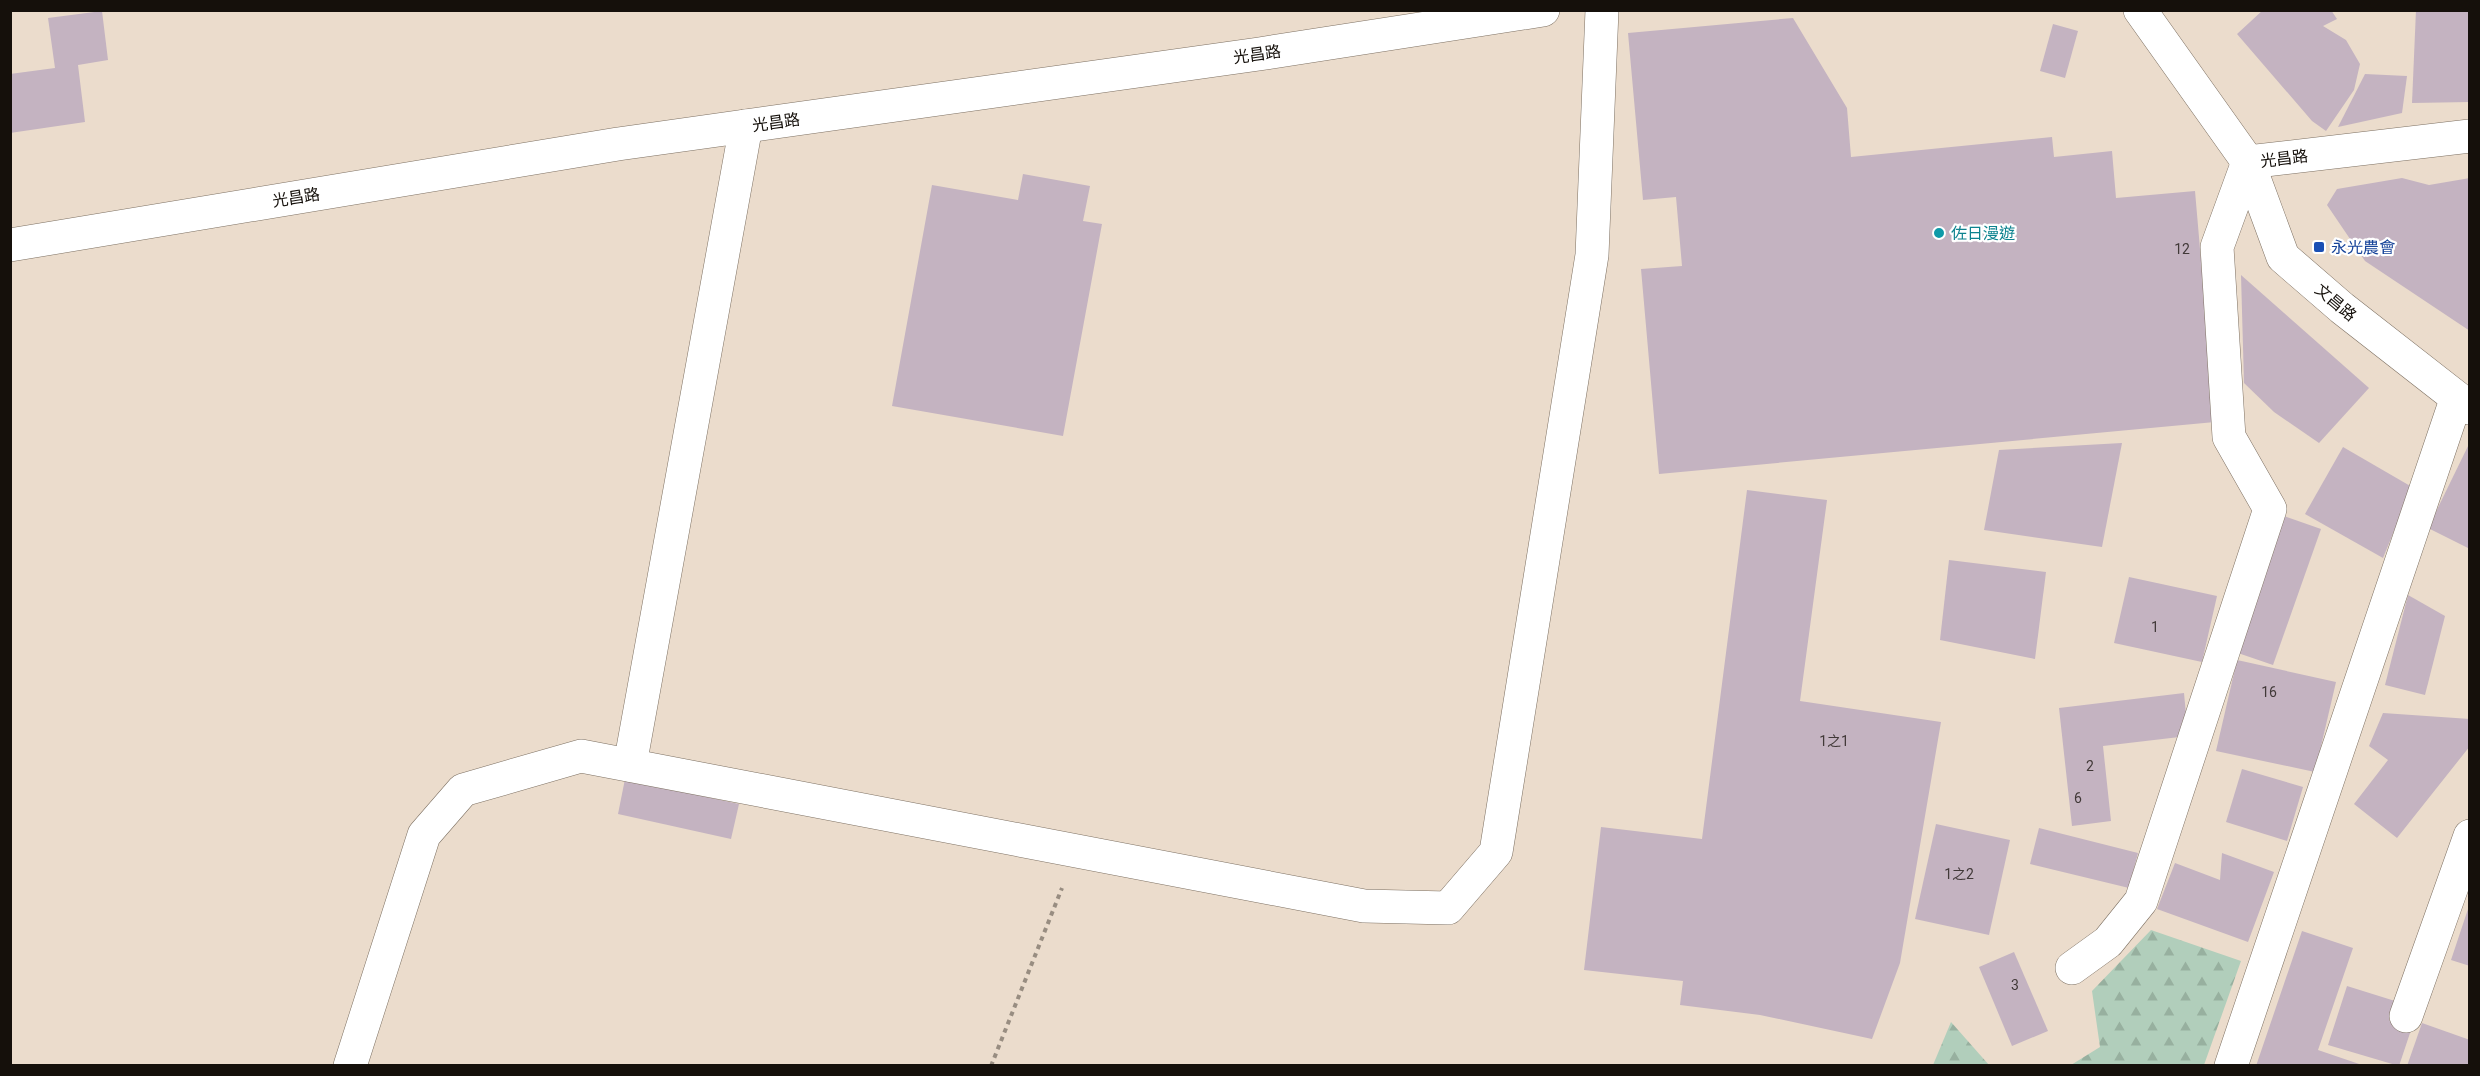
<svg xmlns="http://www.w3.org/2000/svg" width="2480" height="1076" viewBox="0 0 2480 1076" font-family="Roboto,'Noto Sans TC',sans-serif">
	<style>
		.forest { fill: url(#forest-firs) }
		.building { fill: #c4b3c1 }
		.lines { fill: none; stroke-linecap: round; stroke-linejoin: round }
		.minor-casing { stroke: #7d7062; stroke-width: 34 }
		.tertiary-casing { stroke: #7d7062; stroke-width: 34 }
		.path { stroke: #988d81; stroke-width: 4; stroke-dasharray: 4.5 4.5; stroke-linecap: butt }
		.minor { stroke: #fff; stroke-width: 33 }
		.tertiary { stroke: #fff; stroke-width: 33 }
		.culture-dot { fill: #0f9aa8; stroke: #fff; stroke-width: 2 }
		.transit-dot { fill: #1a4fb4; stroke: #fff; stroke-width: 2 }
		.labels { text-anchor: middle; stroke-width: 4.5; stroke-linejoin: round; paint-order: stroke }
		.number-label { font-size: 14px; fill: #413938 }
		.street-label { font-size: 16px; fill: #15100b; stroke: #fff }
		.culture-label { font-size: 16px; fill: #0d838f; stroke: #fff; text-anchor: start }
		.transit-label { font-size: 16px; fill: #164399; stroke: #fff; text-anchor: start }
	</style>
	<defs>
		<pattern id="forest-firs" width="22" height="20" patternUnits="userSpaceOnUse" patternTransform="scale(1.5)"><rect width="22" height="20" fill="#b1cebb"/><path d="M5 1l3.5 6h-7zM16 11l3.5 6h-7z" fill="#97b09f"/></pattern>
	</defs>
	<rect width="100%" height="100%" fill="#ebdccc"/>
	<!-- forest -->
	<g class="forest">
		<path d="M2151 930 2241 961 2204 1065H2071L2100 1047 2092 991Z"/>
		<path d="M1951 1022 1989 1065H1933Z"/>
	</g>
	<!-- building -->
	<g class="building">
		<path d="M2263 10H2331L2337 19 2323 26 2346 40 2360 64 2354 90 2326 131 2312 121 2237 34Z"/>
		<path d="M2416 10H2470V102L2412 103Z"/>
		<path d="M102 11 108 60 78 65 85 122 10 133V74L55 68 48 18Z"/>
		<path d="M1793 18 1847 108 1851 157 2052 137 2054 157 2112 151 2116 198 2195 191 2215 422 1659 474 1641 269 1682 266 1676 197 1643 200 1628 33Z"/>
		<path d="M2053 24 2078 31 2065 78 2040 71Z"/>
		<path d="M2365 74 2407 76 2402 113 2338 127Z"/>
		<path d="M1023 174 1090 186 1083 221 1102 224 1063 436 892 406 932 185 1018 200Z"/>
		<path d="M2402 178 2429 185 2470 178V331L2365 261 2327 205 2337 189Z"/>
		<path d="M2241 275 2369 388 2319 443 2274 412 2244 383Z"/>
		<path d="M2470 442V549L2428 528Z"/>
		<path d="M2122 443 2102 547 1984 530 1999 450Z"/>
		<path d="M2343 447 2412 487 2383 558 2305 514Z"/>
		<path d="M1747 490 1827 500 1800 701 1941 722 1900 963 1872 1039 1760 1015 1680 1005 1683 981 1584 970 1601 827 1702 839Z"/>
		<path d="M2284 516 2321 529 2273 665 2235 652Z"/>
		<path d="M1949 560 2046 572 2035 659 1940 640Z"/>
		<path d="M2129 577 2217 596 2202 662 2114 643Z"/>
		<path d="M2408 595 2445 616 2425 695 2385 685Z"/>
		<path d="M2237 660 2336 682 2315 772 2216 751Z"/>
		<path d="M2184 693 2188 736 2103 746 2111 821 2072 826 2059 708Z"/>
		<path d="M2383 713 2470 719V746L2397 838 2354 804 2388 760 2369 746Z"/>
		<path d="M2242 769 2303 787 2287 841 2226 822Z"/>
		<path d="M625 779 739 804 731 839 618 814Z"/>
		<path d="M1936 824 2010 840 1989 935 1915 919Z"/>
		<path d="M2039 828 2138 853 2129 888 2030 864Z"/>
		<path d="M2222 853 2274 872 2248 942 2157 909 2175 863 2220 880Z"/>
		<path d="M2469 906H2470V966L2451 960Z"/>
		<path d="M2302 931 2353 948 2318 1050 2365 1066H2256Z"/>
		<path d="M2014 952 2048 1031 2012 1046 1979 967Z"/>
		<path d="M2347 986 2395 1001 2389 1020 2412 1027 2399 1066 2328 1045Z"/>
		<path d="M2422 1023 2470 1040V1066H2407Z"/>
	</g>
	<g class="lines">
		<defs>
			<g id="minor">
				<path d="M630 765 746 126"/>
				<path d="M2072 968 2108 942 2141 901 2270 509 2229 437 2217 247 2248 162"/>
				<path d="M2406 1016 2470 836"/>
				<path d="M350 1066 424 835 463 790 581 756 1364 906 1448 908 1496 852 1592 255 1602 10"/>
				<path d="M2231 1066 2456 400"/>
			</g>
			<g id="tertiary">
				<path d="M2140 10 2248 162 2283 257 2342 308 2470 408"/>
				<path d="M2248 162 2470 136"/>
				<path d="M10 245 618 144 1259 54 1543 10"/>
			</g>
		</defs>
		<!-- minor casing -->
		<use href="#minor" class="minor-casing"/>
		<!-- tertiary casing -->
		<use href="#tertiary" class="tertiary-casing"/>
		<!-- path -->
		<path class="path" d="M991 1066 1062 888"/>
		<!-- minor -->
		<use href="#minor" class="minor"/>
		<!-- tertiary -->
		<use href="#tertiary" class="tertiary"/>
	</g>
	<!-- markers -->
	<circle class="culture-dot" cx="1939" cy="233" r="6"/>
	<rect class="transit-dot" x="2313" y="241" width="12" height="12" rx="3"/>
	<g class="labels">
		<!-- number labels -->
		<g class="number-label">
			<text x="2182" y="254">12</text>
			<text x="2155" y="632">1</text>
			<text x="2269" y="697">16</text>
			<text x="1834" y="746">1之1</text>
			<text x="2090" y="771">2</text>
			<text x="2078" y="803">6</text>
			<text x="1959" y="879">1之2</text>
			<text x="2015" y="990">3</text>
		</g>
		<!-- street labels -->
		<g class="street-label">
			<text transform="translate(1257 54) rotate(-8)" y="6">光昌路</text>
			<text transform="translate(776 122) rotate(-8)" y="6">光昌路</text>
			<text transform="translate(2284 158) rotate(-7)" y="6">光昌路</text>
			<text transform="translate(296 197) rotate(-9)" y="6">光昌路</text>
			<text transform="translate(2336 302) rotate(40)" y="6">文昌路</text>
		</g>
		<!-- culture labels -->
		<g class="culture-label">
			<text x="1951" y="239">佐日漫遊</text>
		</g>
		<!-- transit labels -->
		<g class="transit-label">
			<text x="2331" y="253">永光農會</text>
		</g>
	</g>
	<!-- border -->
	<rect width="2480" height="1076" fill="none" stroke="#15100b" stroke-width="24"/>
</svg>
